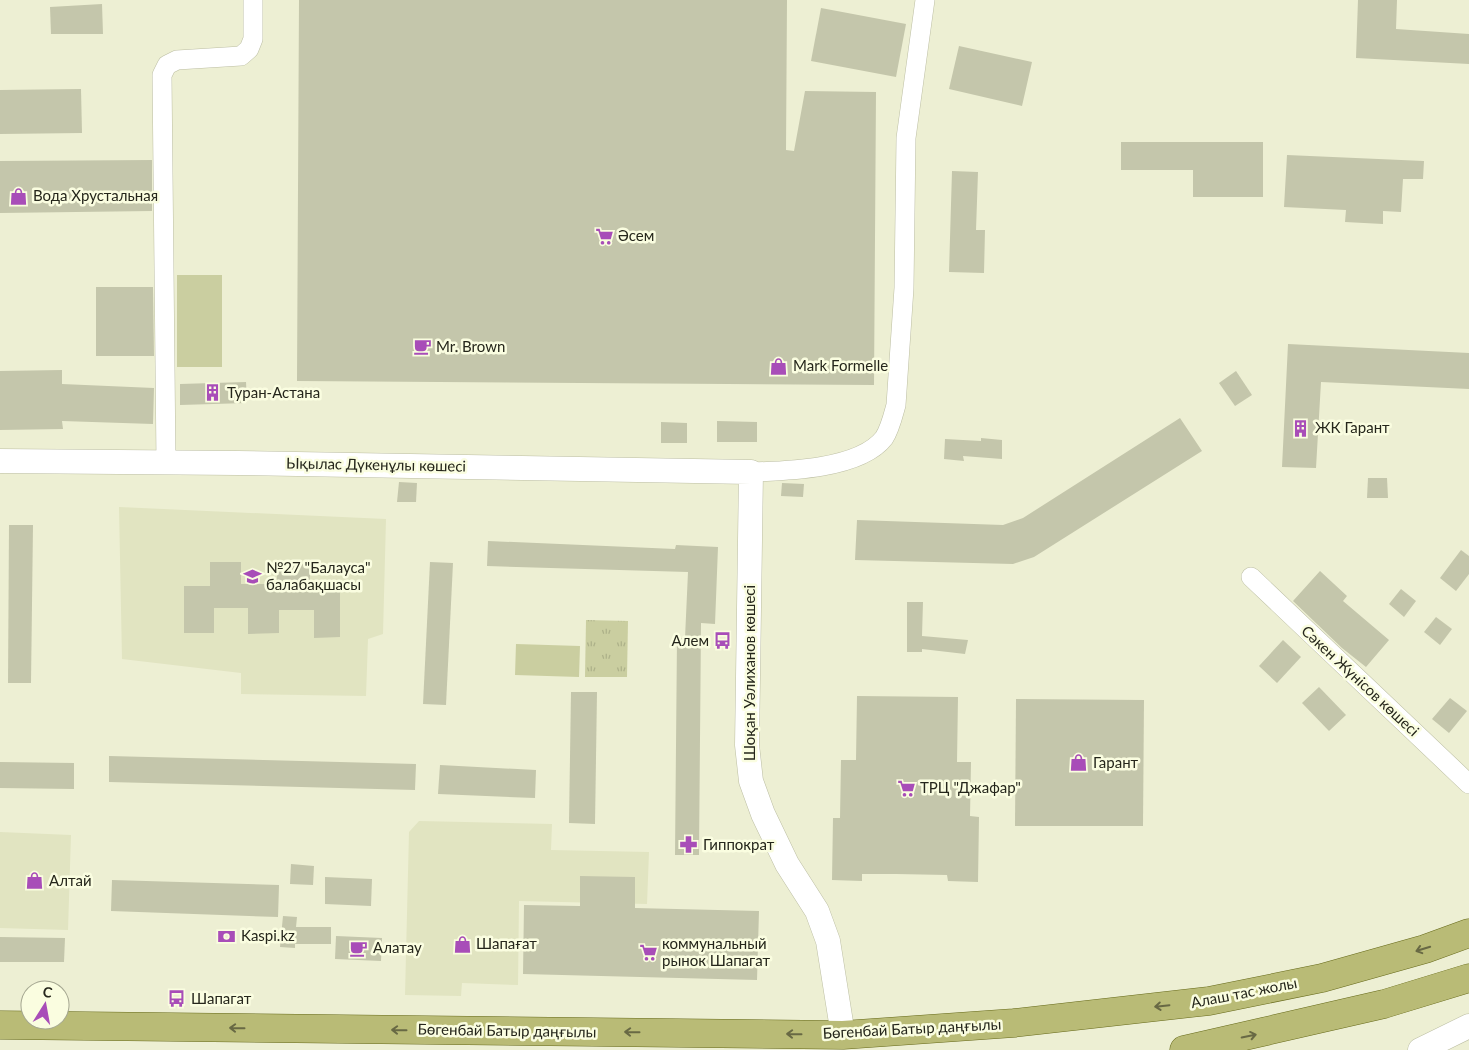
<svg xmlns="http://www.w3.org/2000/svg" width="1469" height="1050" viewBox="0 0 1469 1050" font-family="Lato,sans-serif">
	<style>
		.built { fill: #e1e4c1 }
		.park { fill: url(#park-tufts) }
		.garden { fill: #cacea0 }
		.building { fill: #c4c6ab }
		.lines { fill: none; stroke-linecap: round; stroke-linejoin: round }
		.minor-casing { stroke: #bcbea3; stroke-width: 20 }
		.tertiary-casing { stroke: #bcbea3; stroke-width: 25 }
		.primary-casing { stroke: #676a1b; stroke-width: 29 }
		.minor { stroke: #fff; stroke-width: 19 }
		.tertiary { stroke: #fff; stroke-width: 24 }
		.primary { stroke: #b9bb76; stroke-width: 28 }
		.oneway { stroke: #686944 }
		.labels { text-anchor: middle; stroke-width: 5; stroke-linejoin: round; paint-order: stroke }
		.poi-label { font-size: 15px; fill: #25261b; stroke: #fafde0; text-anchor: start }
		.street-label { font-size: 15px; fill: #25261b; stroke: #fafde0 }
	</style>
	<defs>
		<pattern id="park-tufts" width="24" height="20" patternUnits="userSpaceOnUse" patternTransform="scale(1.25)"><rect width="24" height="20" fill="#cacea0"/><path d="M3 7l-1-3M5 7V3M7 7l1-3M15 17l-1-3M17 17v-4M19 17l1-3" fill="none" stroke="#adb189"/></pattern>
	</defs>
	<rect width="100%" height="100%" fill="#edefd3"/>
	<!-- built -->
	<g class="built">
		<path d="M119 507 386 519 383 634 368 639 366 696 241 694V673L122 659Z"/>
		<path d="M419 821 552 824 551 850 649 852 647 904 519 901 518 985 462 983 461 996 405 995 409 832Z"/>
		<path d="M0 832 71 835 68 930 0 928Z"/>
	</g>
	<!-- park -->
	<path class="park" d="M586 620 628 621 627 677H585Z"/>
	<!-- garden -->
	<g class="garden">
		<rect x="177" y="275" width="45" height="92"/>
		<path d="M516 644 580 646 579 677 515 675Z"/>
	</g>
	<!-- building -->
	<g class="building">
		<path d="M299 0H787L786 150 794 151 805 91 876 92 874 385 297 381Z"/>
		<path d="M1358 0H1397L1396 29 1469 34V64L1356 58Z"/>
		<path d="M102 4 103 34H51L50 7Z"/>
		<path d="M821 8 906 24 896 77 811 61Z"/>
		<path d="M959 46 1032 62 1022 106 949 89Z"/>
		<path d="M81 89 82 133 0 134V90Z"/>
		<path d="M1121 142H1263V197H1193V170H1121Z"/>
		<path d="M1287 155 1424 161 1423 179H1403L1401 212 1383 211V224L1345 222 1346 210 1284 207Z"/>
		<path d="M152 160V211L0 213V161Z"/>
		<path d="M952 171 978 172 976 230H985L984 273 949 272Z"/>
		<path d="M96 287H153L154 356H96Z"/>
		<path d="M1288 344 1469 353V389L1321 382 1316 468 1282 467Z"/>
		<path d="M62 370V384L154 388 153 424 62 421 63 429 0 430V371Z"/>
		<path d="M1236 371 1252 395 1235 406 1219 383Z"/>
		<path d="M246 382 247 403 180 405V384Z"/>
		<path d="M1180 418 1202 451 1034 557 1013 564 855 560 857 520 1003 525 1023 518Z"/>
		<path d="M717 421 757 422V442H717Z"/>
		<path d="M661 422 687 423V443H661Z"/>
		<path d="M981 438 1002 440V459L963 456 964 461 944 459 945 439 981 441Z"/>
		<path d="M1368 478H1387L1388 498H1367Z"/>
		<path d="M399 482 417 483 416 502H397Z"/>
		<path d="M782 483 804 484 803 497 781 496Z"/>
		<path d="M9 525H33L31 683H8Z"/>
		<path d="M488 541 675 549 676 545 718 547 715 624 701 623 699 855H675L677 638H685L688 572 487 566Z"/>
		<path d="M1461 550 1469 556V574L1456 591 1440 578Z"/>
		<path d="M210 562H241V584H277V564H310V587H340V637L314 638V610H279V633L248 634V608H214V633H184V586H210Z"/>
		<path d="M430 562 453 563 446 705 423 704Z"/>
		<path d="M1320 571 1347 596 1343 601 1389 640 1366 667 1342 648 1293 601Z"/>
		<path d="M1401 589 1416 601 1404 617 1389 604Z"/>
		<path d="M907 602H923L922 636 968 640 965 654 922 649V652H907Z"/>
		<path d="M1436 617 1452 629 1440 645 1424 632Z"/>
		<path d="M1283 640 1301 657 1277 683 1259 666Z"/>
		<path d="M1319 687 1346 715 1329 731 1302 703Z"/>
		<path d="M571 692H597L595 824 569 823Z"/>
		<path d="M857 696 958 697 957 762H971L970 816 979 817 978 882 948 881 947 875 896 874H862V881L832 880 833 818H840L841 760H856Z"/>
		<path d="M1450 698 1467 711 1449 733 1432 719Z"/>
		<path d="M1016 699 1144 700 1143 826H1015Z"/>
		<path d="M109 756 416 764 415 790 109 782Z"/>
		<path d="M0 762 74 763V789L0 788Z"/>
		<path d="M440 765 536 770 535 798 438 794Z"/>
		<path d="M291 864 314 866 313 885 290 884Z"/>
		<path d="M580 876 635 877V908L759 911 757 980 523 974 524 905 580 906Z"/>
		<path d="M325 877 372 879 371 906 325 904Z"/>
		<path d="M112 880 279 885 278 917 111 911Z"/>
		<path d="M283 916 297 917 296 927H331V944H295V948L280 947Z"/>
		<path d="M336 936 382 938 381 961 335 959Z"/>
		<path d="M0 937 65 938 64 962H0Z"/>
	</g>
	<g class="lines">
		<defs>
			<g id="minor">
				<path d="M166 462 162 75 167 65 177 60 241 56 249 49 253 39V0"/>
				<path d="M751 472C787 471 860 469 884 438 890 429 893 416 896 405L904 288 906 138 925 0"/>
				<path d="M1251 577 1469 784"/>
			</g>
			<g id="tertiary">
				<path d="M0 461 237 463 751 472 747 745 751 781 763 814 787 864 817 911 828 941 843 1035"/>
				<path d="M1420 1050 1469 1026"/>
			</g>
			<g id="primary">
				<path d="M0 1025 843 1035 1014 1023 1209 1001 1322 978 1425 949 1469 933"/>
				<path d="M1184 1050 1384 1004 1469 978"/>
			</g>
		</defs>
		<!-- minor casing -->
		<use href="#minor" class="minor-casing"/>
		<!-- tertiary casing -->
		<use href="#tertiary" class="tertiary-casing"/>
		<!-- primary casing -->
		<use href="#primary" class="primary-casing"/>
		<!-- minor -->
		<use href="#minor" class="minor"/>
		<!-- tertiary -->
		<use href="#tertiary" class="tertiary"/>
		<!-- primary -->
		<use href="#primary" class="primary"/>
	</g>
	<!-- one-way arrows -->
	<defs><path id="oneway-shaft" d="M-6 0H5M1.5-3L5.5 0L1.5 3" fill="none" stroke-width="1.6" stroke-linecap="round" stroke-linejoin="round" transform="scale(1.25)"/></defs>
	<g class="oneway">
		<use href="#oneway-shaft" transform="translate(1423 949) rotate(163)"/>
		<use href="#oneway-shaft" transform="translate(1162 1006) rotate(174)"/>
		<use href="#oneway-shaft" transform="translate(237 1028) rotate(-179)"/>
		<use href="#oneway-shaft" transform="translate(399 1030) rotate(-179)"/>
		<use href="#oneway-shaft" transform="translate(632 1032) rotate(-179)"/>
		<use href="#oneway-shaft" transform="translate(794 1034) rotate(-179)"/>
		<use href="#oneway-shaft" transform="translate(1249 1036) rotate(-12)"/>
	</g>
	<!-- icons -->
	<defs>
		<symbol id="shop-bare" viewBox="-9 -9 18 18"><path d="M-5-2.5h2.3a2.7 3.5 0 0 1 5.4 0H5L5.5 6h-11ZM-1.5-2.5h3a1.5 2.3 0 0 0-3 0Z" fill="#a84db8" stroke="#fafde0" stroke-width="2.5" paint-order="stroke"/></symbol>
		<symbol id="supermarket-bare" viewBox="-9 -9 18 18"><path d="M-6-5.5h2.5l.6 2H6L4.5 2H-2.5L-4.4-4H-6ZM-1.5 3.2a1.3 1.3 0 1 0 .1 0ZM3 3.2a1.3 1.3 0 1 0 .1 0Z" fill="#a84db8" stroke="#fafde0" stroke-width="2.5" paint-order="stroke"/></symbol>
		<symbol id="cafe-bare" viewBox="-9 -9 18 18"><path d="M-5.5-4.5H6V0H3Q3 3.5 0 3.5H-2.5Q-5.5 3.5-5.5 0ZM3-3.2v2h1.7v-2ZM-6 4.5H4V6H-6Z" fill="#a84db8" stroke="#fafde0" stroke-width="2.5" paint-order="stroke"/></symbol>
		<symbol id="building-bare" viewBox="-9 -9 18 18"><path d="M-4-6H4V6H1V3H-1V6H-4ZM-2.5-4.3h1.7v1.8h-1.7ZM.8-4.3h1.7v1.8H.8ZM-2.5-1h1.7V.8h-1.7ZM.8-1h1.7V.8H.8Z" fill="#a84db8" stroke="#fafde0" stroke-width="2.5" paint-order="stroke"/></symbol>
		<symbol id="school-bare" viewBox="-9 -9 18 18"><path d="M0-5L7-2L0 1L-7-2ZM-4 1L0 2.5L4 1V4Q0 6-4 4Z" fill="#a84db8" stroke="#fafde0" stroke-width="2.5" paint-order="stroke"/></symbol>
		<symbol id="bus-bare" viewBox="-9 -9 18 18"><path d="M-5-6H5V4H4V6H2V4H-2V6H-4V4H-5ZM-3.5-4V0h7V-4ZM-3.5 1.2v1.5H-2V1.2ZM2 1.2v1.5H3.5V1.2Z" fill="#a84db8" stroke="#fafde0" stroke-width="2.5" paint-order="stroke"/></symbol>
		<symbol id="pharmacy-bare" viewBox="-9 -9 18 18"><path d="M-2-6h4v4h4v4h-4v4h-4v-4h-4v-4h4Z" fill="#a84db8" stroke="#fafde0" stroke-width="2.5" paint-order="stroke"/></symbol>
		<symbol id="bank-bare" viewBox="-9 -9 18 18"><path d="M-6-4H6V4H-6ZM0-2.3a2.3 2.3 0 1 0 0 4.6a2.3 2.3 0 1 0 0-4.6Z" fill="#a84db8" stroke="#fafde0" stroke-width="2.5" paint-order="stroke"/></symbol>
	</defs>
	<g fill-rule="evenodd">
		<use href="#shop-bare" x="6" y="184" width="25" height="25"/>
		<use href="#supermarket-bare" x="592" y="224" width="25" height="25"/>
		<use href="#cafe-bare" x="410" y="334" width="25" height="25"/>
		<use href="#shop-bare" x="766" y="354" width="25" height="25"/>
		<use href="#building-bare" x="200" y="380" width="25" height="25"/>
		<use href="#building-bare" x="1288" y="416" width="25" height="25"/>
		<use href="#school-bare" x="240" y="564" width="25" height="25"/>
		<use href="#bus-bare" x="710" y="628" width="25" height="25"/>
		<use href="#shop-bare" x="1066" y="750" width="25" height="25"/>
		<use href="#supermarket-bare" x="894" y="776" width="25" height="25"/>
		<use href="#pharmacy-bare" x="676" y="832" width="25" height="25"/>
		<use href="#shop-bare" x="22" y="868" width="25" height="25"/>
		<use href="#bank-bare" x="214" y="924" width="25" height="25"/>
		<use href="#shop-bare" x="450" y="932" width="25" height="25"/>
		<use href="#cafe-bare" x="346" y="936" width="25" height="25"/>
		<use href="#supermarket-bare" x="636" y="940" width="25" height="25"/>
		<use href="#bus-bare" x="164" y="986" width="25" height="25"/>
	</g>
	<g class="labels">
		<!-- poi labels -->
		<g class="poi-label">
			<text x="33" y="201">Вода Хрустальная</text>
			<text x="618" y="241">Әсем</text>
			<text x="436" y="352">Mr. Brown</text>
			<text x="793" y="371">Mark Formelle</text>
			<text x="227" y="398">Туран-Астана</text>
			<text x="1315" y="433">ЖК Гарант</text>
			<text x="266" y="573">№27 "Балауса"<tspan x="266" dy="17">балабақшасы</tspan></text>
			<text x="709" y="646" text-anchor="end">Алем</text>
			<text x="1093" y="768">Гарант</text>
			<text x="920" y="793">ТРЦ "Джафар"</text>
			<text x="703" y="850">Гиппократ</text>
			<text x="49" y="886">Алтай</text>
			<text x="241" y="941">Kaspi.kz</text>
			<text x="476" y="949">Шапағат</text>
			<text x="662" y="949">коммунальный<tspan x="662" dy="17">рынок Шапагат</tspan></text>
			<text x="373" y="953">Алатау</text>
			<text x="191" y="1004">Шапагат</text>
		</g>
		<!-- street labels -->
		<g class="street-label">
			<text transform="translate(376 465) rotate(1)" y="5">Ықылас Дүкенұлы көшесі</text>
			<text transform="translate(750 673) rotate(-90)" y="5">Шоқан Уәлиханов көшесі</text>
			<text transform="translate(1360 681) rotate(43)" y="5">Сәкен Жүнісов көшесі</text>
			<text transform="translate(1244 993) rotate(-11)" y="5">Алаш тас жолы</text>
			<text transform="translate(912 1029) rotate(-3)" y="5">Бөгенбай Батыр даңғылы</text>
			<text transform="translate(507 1031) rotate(1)" y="5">Бөгенбай Батыр даңғылы</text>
		</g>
	</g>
	<!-- north arrow -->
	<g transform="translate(45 1005) rotate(11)"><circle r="24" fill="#fafde0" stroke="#a5a791"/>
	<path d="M0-4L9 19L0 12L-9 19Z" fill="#a84db8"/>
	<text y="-8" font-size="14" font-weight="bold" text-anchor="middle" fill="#25261b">С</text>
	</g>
</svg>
